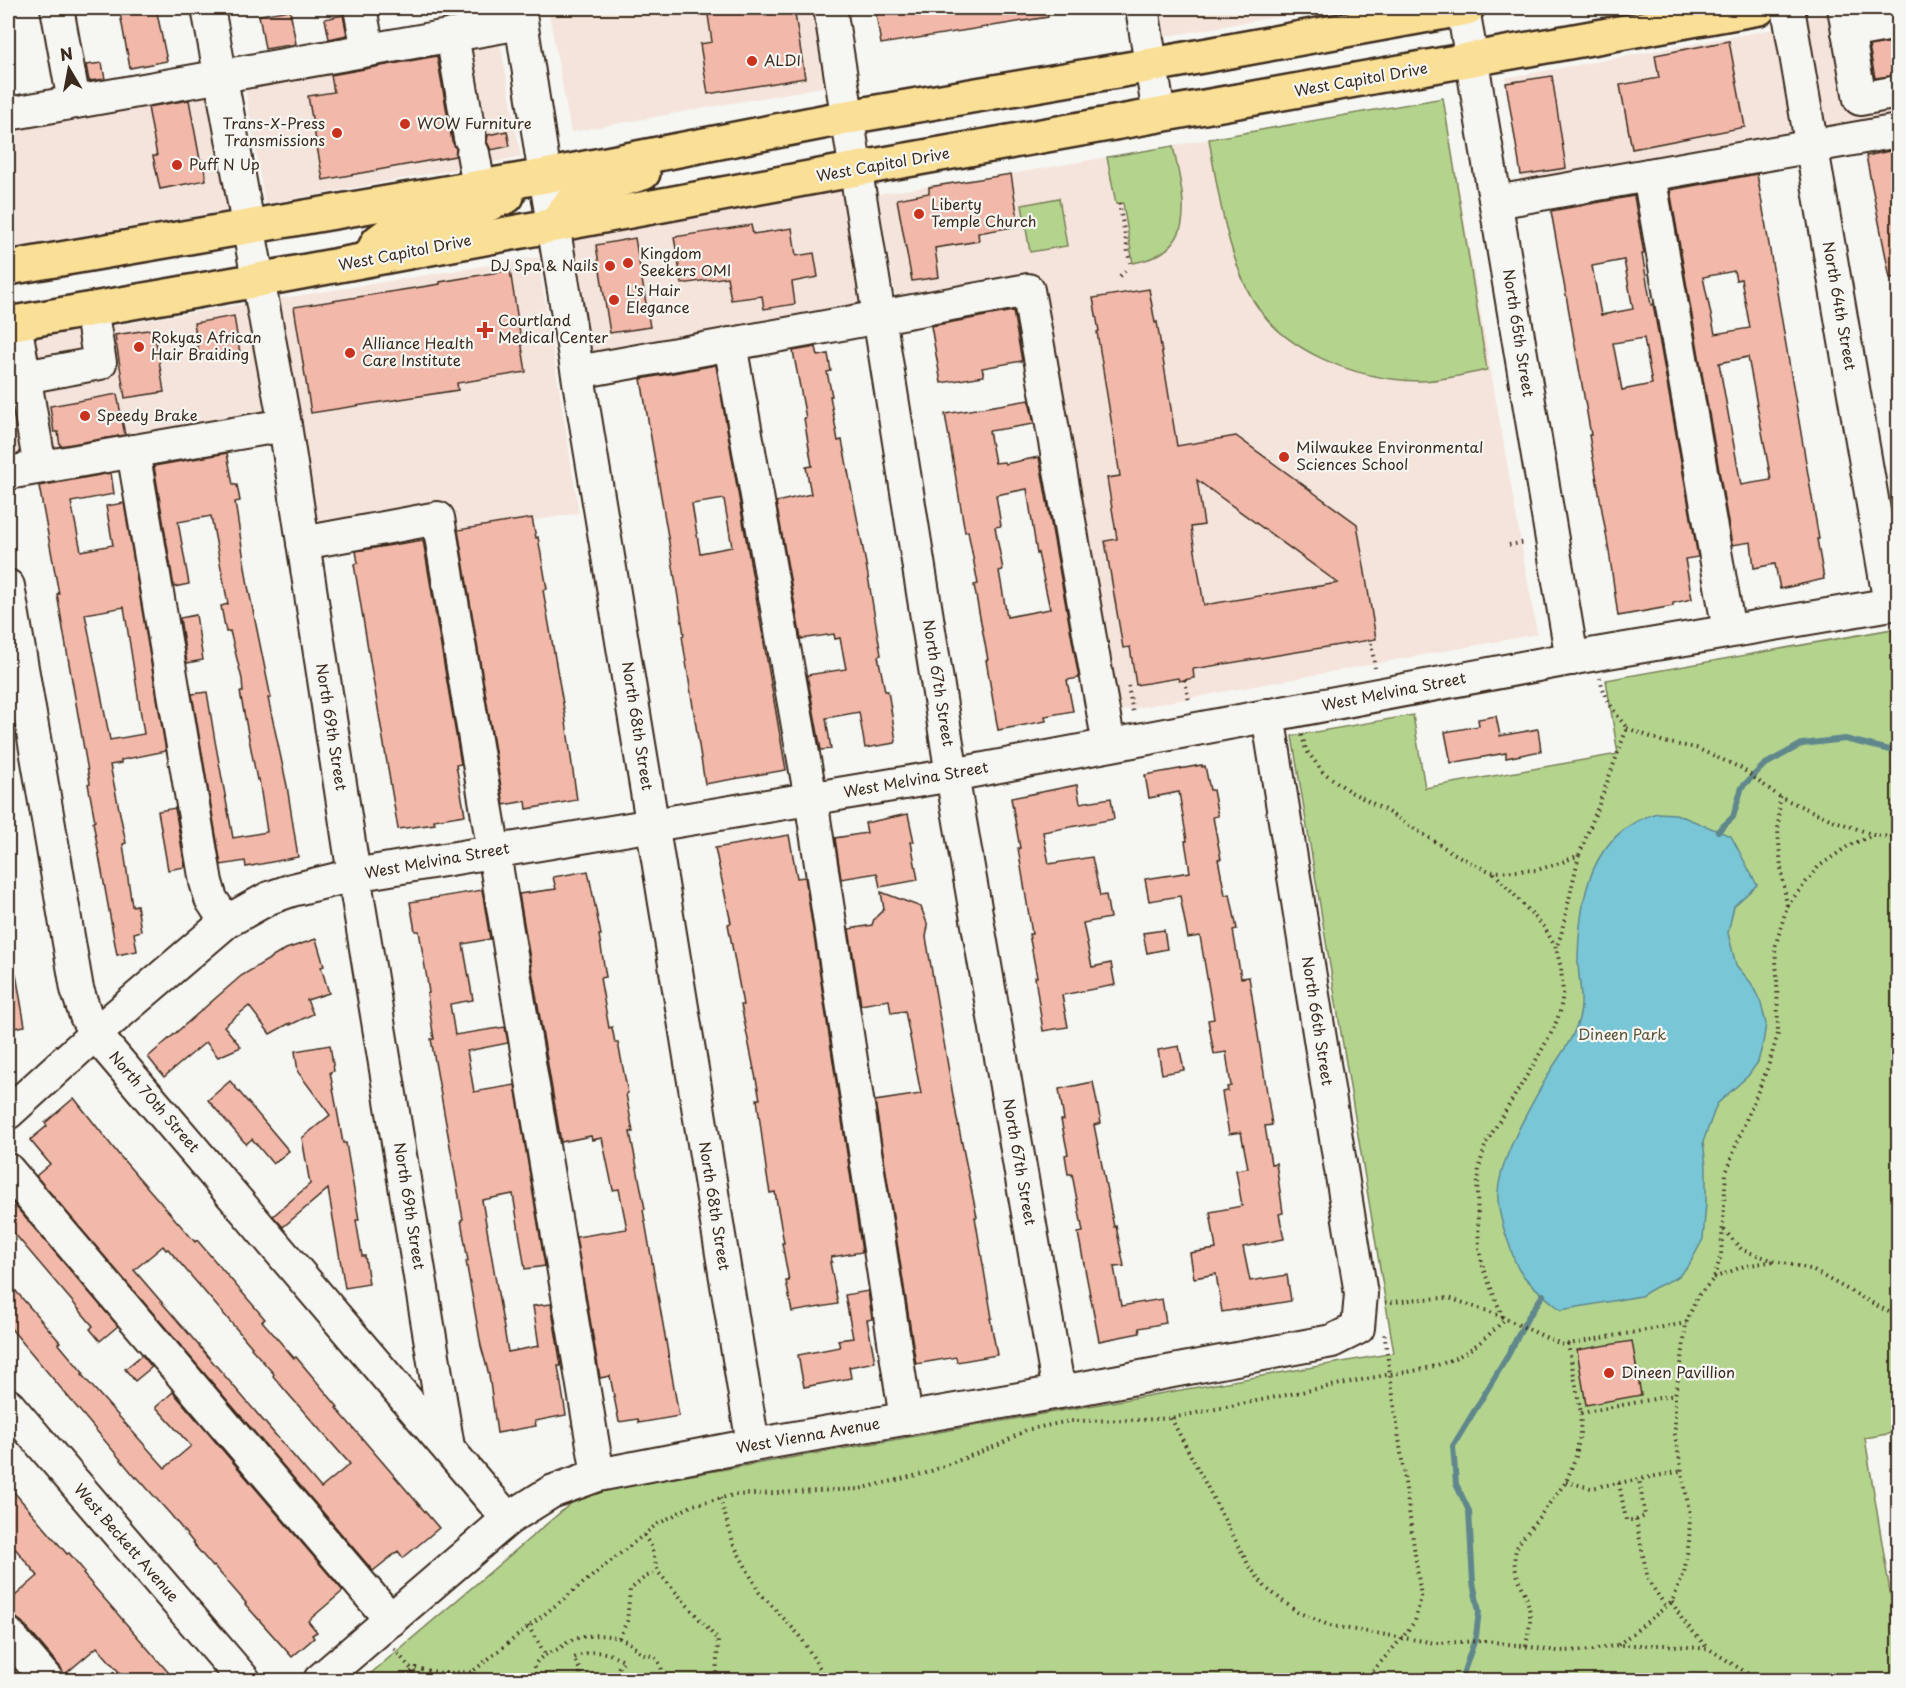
<svg xmlns="http://www.w3.org/2000/svg" width="1906" height="1688" viewBox="0 0 1906 1688" font-family="'Playpen Sans',sans-serif">
	<style>
		.built { fill: #f5e4dc }
		.green { fill: #b4d48e; stroke: #787f56; stroke-width: 1.5 }
		.water { fill: #78c6d6; stroke: #60888c; stroke-width: 1.5 }
		.lines { fill: none; stroke-linecap: round; stroke-linejoin: round }
		.stream { stroke: #60888c; stroke-width: 6 }
		.building { fill: #f2b9aa; stroke: #3b2a1e; stroke-width: 1.5; fill-rule: evenodd }
		.minor-casing { stroke: #3b2a1e; stroke-width: 36 }
		.major-casing { stroke: #3b2a1e; stroke-width: 38 }
		.path { stroke: #3b2a1e; stroke-width: 4; stroke-dasharray: 1.5 4.5; stroke-linecap: butt }
		.minor { stroke: #f6f6f2; stroke-width: 32 }
		.major { stroke: #fadf96; stroke-width: 33 }
		.poi-dot { fill: #c8321e; stroke: #f6f6f2; stroke-width: 2 }
		.labels { text-anchor: middle; stroke-width: 4.5; stroke-linejoin: round; paint-order: stroke }
		.poi-label { font-size: 15px; fill: #3b2a1e; stroke: #f6f6f2; text-anchor: start }
		.street-label { font-size: 15px; fill: #3b2a1e; stroke: #f6f6f2 }
		.park-label { font-size: 15px; fill: #59543a; stroke: #f6f6f2 }
	</style>
	<rect width="100%" height="100%" fill="#f6f6f2"/>
	<filter id="ink" filterUnits="userSpaceOnUse"><feTurbulence type="fractalNoise" baseFrequency=".0167" numOctaves="2"/><feDisplacementMap in="SourceGraphic" scale="12" xChannelSelector="R" yChannelSelector="G"/><feConvolveMatrix kernelMatrix="1 2 1 2 8 2 1 2 1" color-interpolation-filters="sRGB"/></filter>
	<g filter="url(#ink)">
		<!-- built -->
		<g class="built">
			<path d="M548 8H813L827 86 571 132Z"/>
			<path d="M1156 8H1326L1162 37Z"/>
			<path d="M1867 8H1898V131L1828 143 1807 18Z"/>
			<path d="M1774 29 1797 167 1525 212 1506 78Z"/>
			<path d="M498 30 521 157 265 204 243 77Z"/>
			<path d="M206 85 231 210 8 248V119Z"/>
			<path d="M1443 98 1537 634 1109 713 1030 281 897 306 878 194 1011 174Z"/>
			<path d="M845 185 868 320 588 368 565 233Z"/>
			<path d="M538 257 579 513 456 533 452 510 316 533 278 299Z"/>
			<path d="M250 303 271 427 8 471V343Z"/>
		</g>
		<!-- green -->
		<g class="green">
			<path d="M1443 98 1487 370C1466 374 1442 381 1420 381 1356 380 1276 351 1247 289 1226 245 1217 188 1209 139Z"/>
			<path d="M1173 146C1183 196 1202 251 1133 263L1123 203 1116 204 1107 157Z"/>
			<path d="M1059 198 1067 246 1030 252 1022 205Z"/>
			<path d="M1898 628V1432L1865 1438 1898 1641V1680H363L582 1494 1394 1353 1292 736 1413 715 1425 788 1618 754 1606 680Z"/>
		</g>
		<!-- water -->
		<path class="water" d="M1657 813 1676 814 1731 836 1757 885 1734 906 1728 933 1736 965 1751 983 1761 1003 1766 1024 1763 1043 1758 1062 1748 1076 1717 1104 1703 1142 1706 1165V1204L1703 1239 1689 1265 1678 1277 1654 1288 1641 1296 1561 1310C1549 1300 1527 1283 1519 1270 1514 1262 1512 1252 1509 1244 1503 1228 1497 1208 1498 1191 1502 1154 1530 1107 1548 1075 1559 1056 1576 1036 1580 1014 1584 995 1577 975 1578 956 1580 895 1591 833 1657 813Z"/>
		<g class="lines">
			<!-- stream -->
			<g class="stream">
				<path d="M1718 831 1733 817 1742 787 1764 765 1802 744 1845 739 1898 752"/>
				<path d="M1461 1680 1476 1636 1479 1611 1473 1583 1469 1511 1456 1484 1453 1446 1507 1357 1527 1319 1543 1295"/>
			</g>
		</g>
		<!-- building -->
		<g class="building">
			<path d="M119 8H156L167 61 130 68Z"/>
			<path d="M707 8H794L805 78 708 94 700 44 712 42Z"/>
			<path d="M875 8H1047L1048 17 881 44Z"/>
			<path d="M290 10 296 44 265 49 259 15Z"/>
			<path d="M343 15 347 35 329 39 325 19Z"/>
			<path d="M1729 41 1745 127 1632 149 1620 85 1659 78 1655 55Z"/>
			<path d="M1899 41V75L1875 78 1869 46Z"/>
			<path d="M437 56 452 141 456 149 455 156 323 180 308 96 334 92 331 75Z"/>
			<path d="M102 63 105 79 89 81 86 65Z"/>
			<path d="M1552 76 1566 168 1521 175 1506 83Z"/>
			<path d="M189 100 200 160H203L206 180 160 189 153 156H157L148 107Z"/>
			<path d="M507 131 510 146 491 150 487 142 488 135Z"/>
			<path d="M1899 149V277L1890 278 1866 156Z"/>
			<path d="M1011 174 1019 226 978 233 979 241 935 248 939 277 912 281 897 199 929 193V187Z"/>
			<path d="M1757 174 1819 539H1817L1824 579 1780 589 1775 564 1754 568 1751 542 1732 545 1670 190ZM1734 271 1736 280 1741 279 1750 328 1715 334 1703 277ZM1748 357 1771 480 1741 485 1719 363Z"/>
			<path d="M1634 196 1644 254H1642L1651 305 1653 304 1698 557 1685 559 1692 599 1673 603V606L1618 616 1609 551 1589 435H1591L1551 211ZM1624 260 1633 309 1601 315 1592 266ZM1644 338 1652 384 1622 390 1613 343Z"/>
			<path d="M751 225 753 234 792 228 796 256 814 253 818 277 792 282 795 304 764 309 762 296 731 300 727 277 682 284 674 237Z"/>
			<path d="M635 238 650 327 610 333 596 245Z"/>
			<path d="M510 270 526 372 457 383 458 390 311 413 294 307 440 284V282Z"/>
			<path d="M1149 289 1155 323 1157 322 1177 446 1236 436 1357 524 1376 639 1193 669 1194 678 1179 681 1178 678 1136 685 1130 647 1123 648 1105 541 1117 539 1107 478 1120 476 1097 332 1099 331 1093 298ZM1197 480 1338 583 1204 605 1191 527 1204 525Z"/>
			<path d="M1013 311 1022 361 982 368 984 376 941 383 931 326Z"/>
			<path d="M234 316 240 353 200 359 194 323Z"/>
			<path d="M154 329 164 392 125 398 115 335Z"/>
			<path d="M816 347 818 356 828 354 831 371 827 372 832 396H830L838 441 842 440 866 564 881 655 878 656 885 691H888L896 741 895 743 865 748 859 712 826 718 831 749 821 750 807 675 846 669 840 638 835 639 834 634 801 639 776 502 811 494 806 467 812 466 804 418H806L793 351Z"/>
			<path d="M716 365 786 770 705 784 682 636 684 635 672 560 641 379ZM724 499 732 547 700 553 692 504Z"/>
			<path d="M117 394 125 435 60 446 58 432H54L50 406Z"/>
			<path d="M1029 400 1034 424 989 431 995 463 1004 462 1005 464 1039 457 1079 678 1067 680 1073 711 1045 716 1046 721 998 730 986 660H988L974 585 978 584 968 531 965 532 945 414ZM1027 489 1037 554 1038 553 1050 609 1007 617 999 571 1003 570 995 527 1001 526 996 495Z"/>
			<path d="M227 453 233 485H237L240 501 235 502 248 586 271 698H268L287 786 298 857 246 867 245 861 221 865 192 694 207 692 215 741 233 838 267 832 259 779 257 780 240 692H243L242 679 230 631 226 632 221 606 228 604 211 516 178 522 189 584 174 587 154 466Z"/>
			<path d="M111 473 114 494 71 502 81 551 113 545 106 506 124 503 166 751 121 760V763L110 765 126 843 123 844 132 906 137 905 141 931 134 933 137 951 117 955 93 822 95 821 88 784 90 783 70 669 57 594H59L39 486ZM124 607 144 734 110 740 85 614Z"/>
			<path d="M532 518 536 538 538 537 547 589 543 590 565 715 577 800 527 809 526 801 504 805 458 530Z"/>
			<path d="M423 540 461 764 456 765 465 815 434 820 435 824 398 829 354 564 358 563 356 551Z"/>
			<path d="M196 615 203 660 187 663 180 618Z"/>
			<path d="M1496 716 1500 736 1538 729 1541 751 1506 758V753L1451 763 1445 732 1479 726 1478 719Z"/>
			<path d="M1202 765V767L1205 766 1210 790H1213L1218 816 1213 817 1221 859H1218L1225 895 1230 894 1237 929 1233 930 1241 978 1249 977 1272 1125 1265 1126 1271 1164 1276 1163 1283 1213 1279 1214 1284 1239 1243 1247 1250 1281 1287 1275 1291 1301 1222 1312 1216 1274 1194 1278 1190 1253 1216 1249 1210 1212 1242 1206 1236 1170 1248 1168 1241 1132 1229 1134 1222 1092 1228 1091 1227 1087 1231 1086 1226 1052 1214 1054 1208 1020 1214 1019 1200 936 1188 938 1180 896 1149 901 1145 879 1190 872 1185 841H1187L1179 792 1149 798 1145 775Z"/>
			<path d="M1077 785 1080 803 1111 798 1114 819 1043 832 1049 864 1092 857 1100 896 1106 895 1110 918 1083 923 1092 967 1111 963 1115 985 1062 995 1068 1027 1043 1031 1035 977H1037L1029 934H1032L1018 848H1020L1011 798Z"/>
			<path d="M175 808 185 867 168 870 158 811Z"/>
			<path d="M908 814 914 842H911L918 880 880 887 877 873 841 879 835 838 867 833 865 823Z"/>
			<path d="M789 835 797 878 805 877 862 1252 831 1257 832 1262H830L838 1304 792 1312 786 1281H789L782 1243H784L775 1192 770 1193 767 1176 757 1099H760L741 1005H743L728 924 731 923 715 848Z"/>
			<path d="M588 871 601 935H599L606 977 600 978 609 1028 612 1027 615 1043H618L628 1093 626 1094 633 1132H630L645 1209 643 1210 679 1416 639 1423 638 1419 619 1422 610 1376 600 1378 576 1237 627 1229 619 1189 613 1190 602 1138 592 1140 591 1136 561 1142 519 894 556 889 553 877Z"/>
			<path d="M482 890 490 939 463 944 473 1000 450 1004 455 1035 505 1027 508 1043 467 1051 474 1092 515 1085 545 1266 525 1269 513 1194 482 1200 508 1352 539 1346 533 1306 551 1304 561 1366H558L566 1415 535 1421 536 1426 497 1433 489 1375 481 1346 466 1261H468L461 1220 463 1219 431 1039H434L427 994 429 993 427 979 419 931H415L410 902Z"/>
			<path d="M881 892 921 907 928 926 926 937 957 1119 977 1217H975L992 1318H990L997 1355 957 1362 956 1357 916 1364 875 1101 921 1094 905 1011 891 1013 889 1000 861 1005 849 929 872 925 874 919 884 909Z"/>
			<path d="M1164 930 1167 949 1147 953 1143 933Z"/>
			<path d="M316 939 324 966 321 967 329 993 307 1000 313 1014 290 1025V1023L270 1034 249 1006 224 1026 241 1047 218 1057 206 1042 164 1077 148 1057 241 976 286 949Z"/>
			<path d="M8 974H16L25 1026 8 1029Z"/>
			<path d="M330 1045 334 1071 330 1072 343 1143H346L359 1220H356L362 1256H365L369 1284 345 1288 328 1189 283 1227 273 1216 310 1184 302 1138 330 1115 298 1072 295 1051Z"/>
			<path d="M1179 1046 1184 1070 1162 1074 1158 1050Z"/>
			<path d="M230 1081 289 1151 273 1164 252 1139 246 1144 208 1100Z"/>
			<path d="M1093 1082 1101 1123 1094 1125 1114 1227 1116 1226 1124 1266 1114 1267 1121 1306 1162 1299 1166 1323 1139 1328 1140 1333 1099 1341 1078 1233 1083 1232 1072 1174H1068L1065 1155 1068 1154 1061 1120H1064L1059 1089Z"/>
			<path d="M74 1098 119 1155 195 1242 197 1240 265 1319 262 1321 294 1358 296 1357 338 1407 336 1408 439 1528 403 1558 398 1551 373 1571 36 1176 50 1164 30 1140 47 1126 45 1123ZM163 1246 166 1250 168 1249 252 1347 251 1348 274 1374 273 1376 290 1396 350 1464 321 1488 134 1270Z"/>
			<path d="M10 1200 118 1326 100 1341 90 1329 93 1326 8 1226V1201Z"/>
			<path d="M8 1282 60 1342 58 1343 84 1374 82 1375 165 1468 191 1446 156 1407 173 1392 343 1591 308 1621 317 1632 312 1635 314 1638 292 1657 245 1604 246 1603 214 1566 213 1567 195 1546H196L171 1515 137 1477 136 1478 8 1325Z"/>
			<path d="M868 1291 872 1319 867 1320 875 1362 849 1367 851 1378 804 1387 798 1355 840 1347 838 1340 853 1338 845 1295Z"/>
			<path d="M1632 1341 1641 1395 1586 1405 1577 1350Z"/>
			<path d="M142 1355 152 1367 135 1381 125 1369Z"/>
			<path d="M8 1485 67 1554 69 1553 85 1572 83 1574 175 1680H126L97 1647 64 1675 61 1668 22 1622 15 1617H8V1602L38 1576 8 1540Z"/>
		</g>
		<g class="lines">
			<defs>
				<g id="minor">
					<path d="M57 8 74 102"/>
					<path d="M208 8 285 425 354 875 448 1447"/>
					<path d="M360 8 368 50"/>
					<path d="M519 8 545 176 648 798 753 1445"/>
					<path d="M830 8 952 775 1059 1392"/>
					<path d="M1142 8 1159 115"/>
					<path d="M1463 8 1572 659"/>
					<path d="M1788 8 1890 604"/>
					<path d="M1844 8 1860 99 1898 92"/>
					<path d="M1848 32 1898 23"/>
					<path d="M452 35 470 138"/>
					<path d="M8 114 521 23"/>
					<path d="M473 153 479 187"/>
					<path d="M1649 175 1729 631"/>
					<path d="M1496 202 1898 131"/>
					<path d="M15 323 40 467"/>
					<path d="M730 344 811 799 906 1419"/>
					<path d="M578 372 1028 290 1109 745"/>
					<path d="M8 380 100 363 91 309"/>
					<path d="M133 451 206 882 211 899 226 922"/>
					<path d="M8 473 285 425"/>
					<path d="M303 543 438 518 598 1475"/>
					<path d="M8 586 77 989 86 1016 95 1034 508 1519"/>
					<path d="M8 1113 95 1034 226 922 269 898 292 890 354 875 952 775 1596 654 1898 603"/>
					<path d="M8 1170 391 1620"/>
					<path d="M8 1405 244 1680"/>
					<path d="M8 1634 47 1680"/>
					<path d="M320 1680 508 1519 551 1492 598 1475 753 1445 1077 1389 1332 1341 1358 1328 1361 1294 1268 715"/>
				</g>
				<g id="major">
					<path d="M555 224 570 204 613 182 643 173"/>
					<path d="M370 258 378 242 390 233 451 217 479 208 507 196"/>
					<path d="M8 268 545 176 848 117 1175 61 1467 8"/>
					<path d="M8 324 258 280 879 165 1759 8"/>
				</g>
			</defs>
			<!-- minor casing -->
			<use href="#minor" class="minor-casing"/>
			<!-- major casing -->
			<use href="#major" class="major-casing"/>
			<!-- path -->
			<g class="path">
				<path d="M1119 203 1130 263"/>
				<path d="M1120 276 1128 268"/>
				<path d="M1509 545 1526 542"/>
				<path d="M1371 643 1375 668"/>
				<path d="M1185 680 1189 702"/>
				<path d="M1128 686 1133 712"/>
				<path d="M1627 728 1664 742 1696 748 1741 768 1780 797 1830 819 1874 835 1898 838"/>
				<path d="M1302 735 1306 750 1323 772 1349 791 1383 809 1453 853 1479 867 1493 872 1537 870 1560 863 1579 855 1598 807 1627 728C1614 712 1604 697 1600 678"/>
				<path d="M1494 873 1544 927 1556 948 1561 935 1579 855"/>
				<path d="M1787 906 1818 867 1848 846 1873 835"/>
				<path d="M1724 1230 1742 1250 1775 1261 1810 1269 1898 1317"/>
				<path d="M1714 1278 1744 1266 1775 1261"/>
				<path d="M1385 1303 1419 1299 1449 1298 1493 1313 1563 1345 1686 1323"/>
				<path d="M1581 1413 1675 1395"/>
				<path d="M1171 1418 1249 1566 1266 1588 1297 1612 1331 1626 1435 1643 1487 1641 1558 1651 1593 1650 1618 1645H1666L1709 1649 1758 1680"/>
				<path d="M1566 1482 1591 1488 1683 1471"/>
				<path d="M1619 1483 1626 1520H1636L1645 1516 1639 1479"/>
				<path d="M720 1498 734 1545 759 1592 800 1636 827 1680"/>
				<path d="M1636 1520 1648 1580 1666 1607"/>
				<path d="M644 1535 651 1546 658 1572 718 1640 716 1677 718 1680"/>
				<path d="M1672 1602 1682 1619 1708 1649"/>
				<path d="M528 1626 545 1654"/>
				<path d="M619 1638 627 1621 630 1590 645 1577 658 1572"/>
				<path d="M1618 1645 1672 1602 1684 1573 1689 1542 1690 1515 1675 1435V1395L1682 1359 1686 1323 1697 1297 1714 1278 1721 1255 1726 1173 1739 1137 1768 1067 1778 1034 1777 976 1775 947 1787 906 1781 868 1778 830 1780 797"/>
				<path d="M1526 1646C1528 1634 1532 1621 1529 1608 1525 1583 1506 1569 1519 1543L1566 1482 1576 1456 1580 1434 1581 1413 1568 1344"/>
				<path d="M394 1649 421 1680"/>
				<path d="M402 1680 416 1668 442 1673 472 1672 656 1525 693 1505 734 1495 859 1489 926 1473 1001 1444 1026 1430 1069 1421 1140 1420 1171 1418 1391 1374C1440 1369 1469 1357 1504 1320L1484 1271 1479 1249 1477 1193 1479 1167 1486 1143 1535 1062 1553 1030 1560 1012 1563 993 1561 968 1556 948"/>
				<path d="M471 1680 472 1672"/>
				<path d="M534 1680V1666C540 1656 546 1655 556 1650 560 1648 564 1645 568 1642 586 1633 610 1633 628 1642 633 1645 637 1651 643 1654 646 1655 649 1655 652 1656 661 1661 663 1671 663 1680"/>
				<path d="M579 1680 580 1670 574 1658C593 1649 605 1651 624 1660L619 1667 617 1680"/>
				<path d="M1365 1680 1403 1637 1415 1621 1421 1597 1384 1331"/>
			</g>
			<!-- minor -->
			<use href="#minor" class="minor"/>
			<!-- major -->
			<use href="#major" class="major"/>
		</g>
	</g>
	<!-- markers -->
	<g class="poi-dot">
		<circle cx="752" cy="61" r="6"/>
		<circle cx="405" cy="124" r="6"/>
		<circle cx="337" cy="133" r="6"/>
		<circle cx="177" cy="165" r="6"/>
		<circle cx="919" cy="214" r="6"/>
		<circle cx="628" cy="263" r="6"/>
		<circle cx="610" cy="266" r="6"/>
		<circle cx="614" cy="300" r="6"/>
		<path d="M482 321h6v6h6v6h-6v6h-6v-6h-6v-6h6z"/>
		<circle cx="139" cy="347" r="6"/>
		<circle cx="350" cy="353" r="6"/>
		<circle cx="85" cy="416" r="6"/>
		<circle cx="1284" cy="457" r="6"/>
		<circle cx="1609" cy="1373" r="6"/>
	</g>
	<g class="labels">
		<!-- poi labels -->
		<g class="poi-label">
			<text x="764" y="66">ALDI</text>
			<text x="325" y="129" text-anchor="end">Trans-X-Press<tspan x="325" dy="17">Transmissions</tspan></text>
			<text x="417" y="129">WOW Furniture</text>
			<text x="189" y="170">Puff N Up</text>
			<text x="931" y="210">Liberty<tspan x="931" dy="17">Temple Church</tspan></text>
			<text x="640" y="259">Kingdom<tspan x="640" dy="17">Seekers OMI</tspan></text>
			<text x="598" y="271" text-anchor="end">DJ Spa &amp; Nails</text>
			<text x="626" y="296">L's Hair<tspan x="626" dy="17">Elegance</tspan></text>
			<text x="498" y="326">Courtland<tspan x="498" dy="17">Medical Center</tspan></text>
			<text x="151" y="343">Rokyas African<tspan x="151" dy="17">Hair Braiding</tspan></text>
			<text x="362" y="349">Alliance Health<tspan x="362" dy="17">Care Institute</tspan></text>
			<text x="97" y="421">Speedy Brake</text>
			<text x="1296" y="453">Milwaukee Environmental<tspan x="1296" dy="17">Sciences School</tspan></text>
			<text x="1621" y="1378">Dineen Pavillion</text>
		</g>
		<!-- street labels -->
		<g class="street-label">
			<text transform="translate(1361 80) rotate(-10)" y="5">West Capitol Drive</text>
			<text transform="translate(883 165) rotate(-10)" y="5">West Capitol Drive</text>
			<text transform="translate(405 253) rotate(-11)" y="5">West Capitol Drive</text>
			<text transform="translate(1839 306) rotate(80)" y="5">North 64th Street</text>
			<text transform="translate(1518 333) rotate(81)" y="5">North 65th Street</text>
			<text transform="translate(938 683) rotate(81)" y="5">North 67th Street</text>
			<text transform="translate(1394 692) rotate(-11)" y="5">West Melvina Street</text>
			<text transform="translate(637 726) rotate(81)" y="5">North 68th Street</text>
			<text transform="translate(331 727) rotate(81)" y="5">North 69th Street</text>
			<text transform="translate(916 780) rotate(-10)" y="5">West Melvina Street</text>
			<text transform="translate(437 861) rotate(-10)" y="5">West Melvina Street</text>
			<text transform="translate(1317 1021) rotate(81)" y="5">North 66th Street</text>
			<text transform="translate(154 1102) rotate(49)" y="5">North 70th Street</text>
			<text transform="translate(1019 1162) rotate(80)" y="5">North 67th Street</text>
			<text transform="translate(409 1206) rotate(81)" y="5">North 69th Street</text>
			<text transform="translate(714 1206) rotate(81)" y="5">North 68th Street</text>
			<text transform="translate(808 1436) rotate(-10)" y="5">West Vienna Avenue</text>
			<text transform="translate(126 1543) rotate(49)" y="5">West Beckett Avenue</text>
		</g>
		<!-- park labels -->
		<g class="park-label">
			<text x="1622" y="1040">Dineen Park</text>
		</g>
	</g>
	<!-- margin -->
	<rect width="1906" height="1688" fill="none" stroke="#f6f6f2" stroke-width="30"/>
	<rect x="15" y="15" width="1876" height="1658" fill="none" stroke="#3b2a1e" stroke-width="2" filter="url(#ink)"/>
	<!-- north arrow -->
	<g transform="translate(69 69) rotate(350)" stroke="#f6f6f2" stroke-width="4.5" paint-order="stroke">
	<path d="M0-4.5L10 22L0 15L-10 22Z" fill="#3b2a1e"/>
	<text y="-9" font-size="16" font-weight="bold" text-anchor="middle" fill="#3b2a1e">N</text>
	</g>
</svg>
